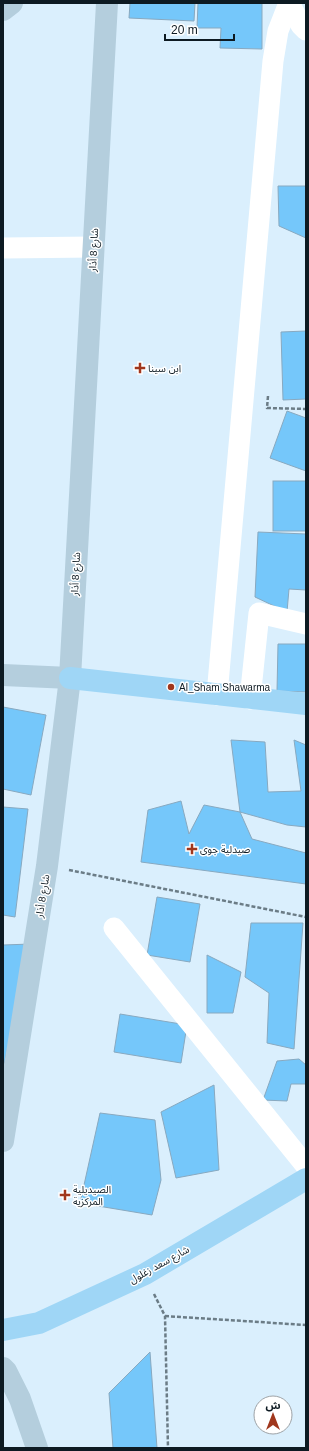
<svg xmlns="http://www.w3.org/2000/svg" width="309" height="1451" viewBox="0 0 309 1451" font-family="Arial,'Noto Sans Arabic',sans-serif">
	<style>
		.building { fill: #75c7fa; stroke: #88a9c0 }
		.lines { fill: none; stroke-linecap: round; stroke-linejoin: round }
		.path { stroke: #6b7c86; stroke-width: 2.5; stroke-dasharray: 4 2; stroke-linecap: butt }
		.street { stroke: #fff; stroke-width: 21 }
		.secondary { stroke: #b4cedd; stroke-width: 22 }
		.primary { stroke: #9fd6f6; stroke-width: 22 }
		.poi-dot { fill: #a0371d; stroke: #fff; stroke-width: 1.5 }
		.labels { text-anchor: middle; stroke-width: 3; stroke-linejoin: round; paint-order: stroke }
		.street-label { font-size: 10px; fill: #0d1a22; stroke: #fff }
		.poi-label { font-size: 10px; fill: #0d1a22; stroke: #fff; text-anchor: start }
	</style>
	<rect width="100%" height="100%" fill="#daeffd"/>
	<!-- building -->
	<g class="building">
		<path d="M130 3H195L194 21 129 18Z"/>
		<path d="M198 3H262V49L220 48 221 28H197Z"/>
		<path d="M278 186H305L306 188V238L279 226Z"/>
		<path d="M306 331V399L283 400 281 332Z"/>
		<path d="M287 411 306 418V471L270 458Z"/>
		<rect x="273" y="481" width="33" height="50"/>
		<path d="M258 532 306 534V590L289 589 287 612 255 597Z"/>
		<path d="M278 644H306V692L277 691Z"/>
		<path d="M3 707 46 715 31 795 3 789Z"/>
		<path d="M231 740 265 742 268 792 301 791 294 740 306 745V827L287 825 240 812Z"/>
		<path d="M181 801 189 834 204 805 240 812 252 839 306 853V884L141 862 148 810Z"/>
		<path d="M3 807 28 809 15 917 3 915Z"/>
		<path d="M157 897 200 904 190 962 147 955Z"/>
		<path d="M251 923H303L294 1049 267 1043 269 993 245 977Z"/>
		<path d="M31 944 3 1069V945Z"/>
		<path d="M207 955 241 972 233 1013H207Z"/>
		<path d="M120 1014 187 1025 181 1063 114 1052Z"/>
		<path d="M299 1059 306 1065V1084H291L287 1101 263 1100 277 1061Z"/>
		<path d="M214 1085 219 1170 176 1178 161 1112Z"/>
		<path d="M100 1113 155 1120 161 1180 152 1215 80 1203Z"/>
		<path d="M150 1352 157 1448H113L109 1393Z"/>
	</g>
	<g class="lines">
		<!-- path -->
		<g class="path">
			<path d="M268 396 267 408 306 409"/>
			<path d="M69 870 306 917"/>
			<path d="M154 1294 165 1316 168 1448"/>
			<path d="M165 1316 306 1325"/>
		</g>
		<!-- street -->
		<g class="street">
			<path d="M289 3 301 25 306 30"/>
			<path d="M3 248 94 247"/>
			<path d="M217 695 273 61 278 31 289 3"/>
			<path d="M250 699 259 613 306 624"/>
			<path d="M114 928 306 1166"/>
		</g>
		<!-- secondary -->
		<g class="secondary">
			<path d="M3 10 12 3"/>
			<path d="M3 675 70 678"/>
			<path d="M3 1141 47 866 70 678 107 3"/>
			<path d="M3 1368 6 1371 20 1399 37 1448"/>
		</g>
		<!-- primary -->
		<g class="primary">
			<path d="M70 678 306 704"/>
			<path d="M3 1330 39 1323 145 1274 306 1179"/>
		</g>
	</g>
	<!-- markers -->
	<g class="poi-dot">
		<path d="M138 362h4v4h4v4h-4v4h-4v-4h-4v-4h4z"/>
		<circle cx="171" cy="687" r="4"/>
		<path d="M190 843h4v4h4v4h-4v4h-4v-4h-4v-4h4z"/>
		<path d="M63 1189h4v4h4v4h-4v4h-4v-4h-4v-4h4z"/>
	</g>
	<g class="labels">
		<!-- street labels -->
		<g class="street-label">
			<text transform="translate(93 250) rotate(-87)" y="4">شارع 8 أذار</text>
			<text transform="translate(75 574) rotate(-87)" y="4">شارع 8 أذار</text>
			<text transform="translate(42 896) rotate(-81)" y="4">شارع 8 أذار</text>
			<text transform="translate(159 1264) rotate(-29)" y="4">شارع سعد زغلول</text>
		</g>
		<!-- poi labels -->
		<g class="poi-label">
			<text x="148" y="372">ابن سينا</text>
			<text x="179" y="691">Al_Sham Shawarma</text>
			<text x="200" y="853">صيدلية جوى</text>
			<text x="73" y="1193">الصيديلية<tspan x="73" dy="12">المركزية</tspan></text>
		</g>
	</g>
	<!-- border -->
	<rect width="309" height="1451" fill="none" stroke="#0d1a22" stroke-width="8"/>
	<!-- north arrow -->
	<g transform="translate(273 1415)"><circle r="19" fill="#ffffff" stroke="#9ea3a7"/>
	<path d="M0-3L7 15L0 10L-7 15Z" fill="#a0371d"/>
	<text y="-6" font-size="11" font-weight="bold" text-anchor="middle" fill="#0d1a22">ش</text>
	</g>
	<!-- scale -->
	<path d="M165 34v6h69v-6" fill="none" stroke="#0d1a22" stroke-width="2"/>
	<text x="171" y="34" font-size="12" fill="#0d1a22" stroke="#ffffff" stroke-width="3" paint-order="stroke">20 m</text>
</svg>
